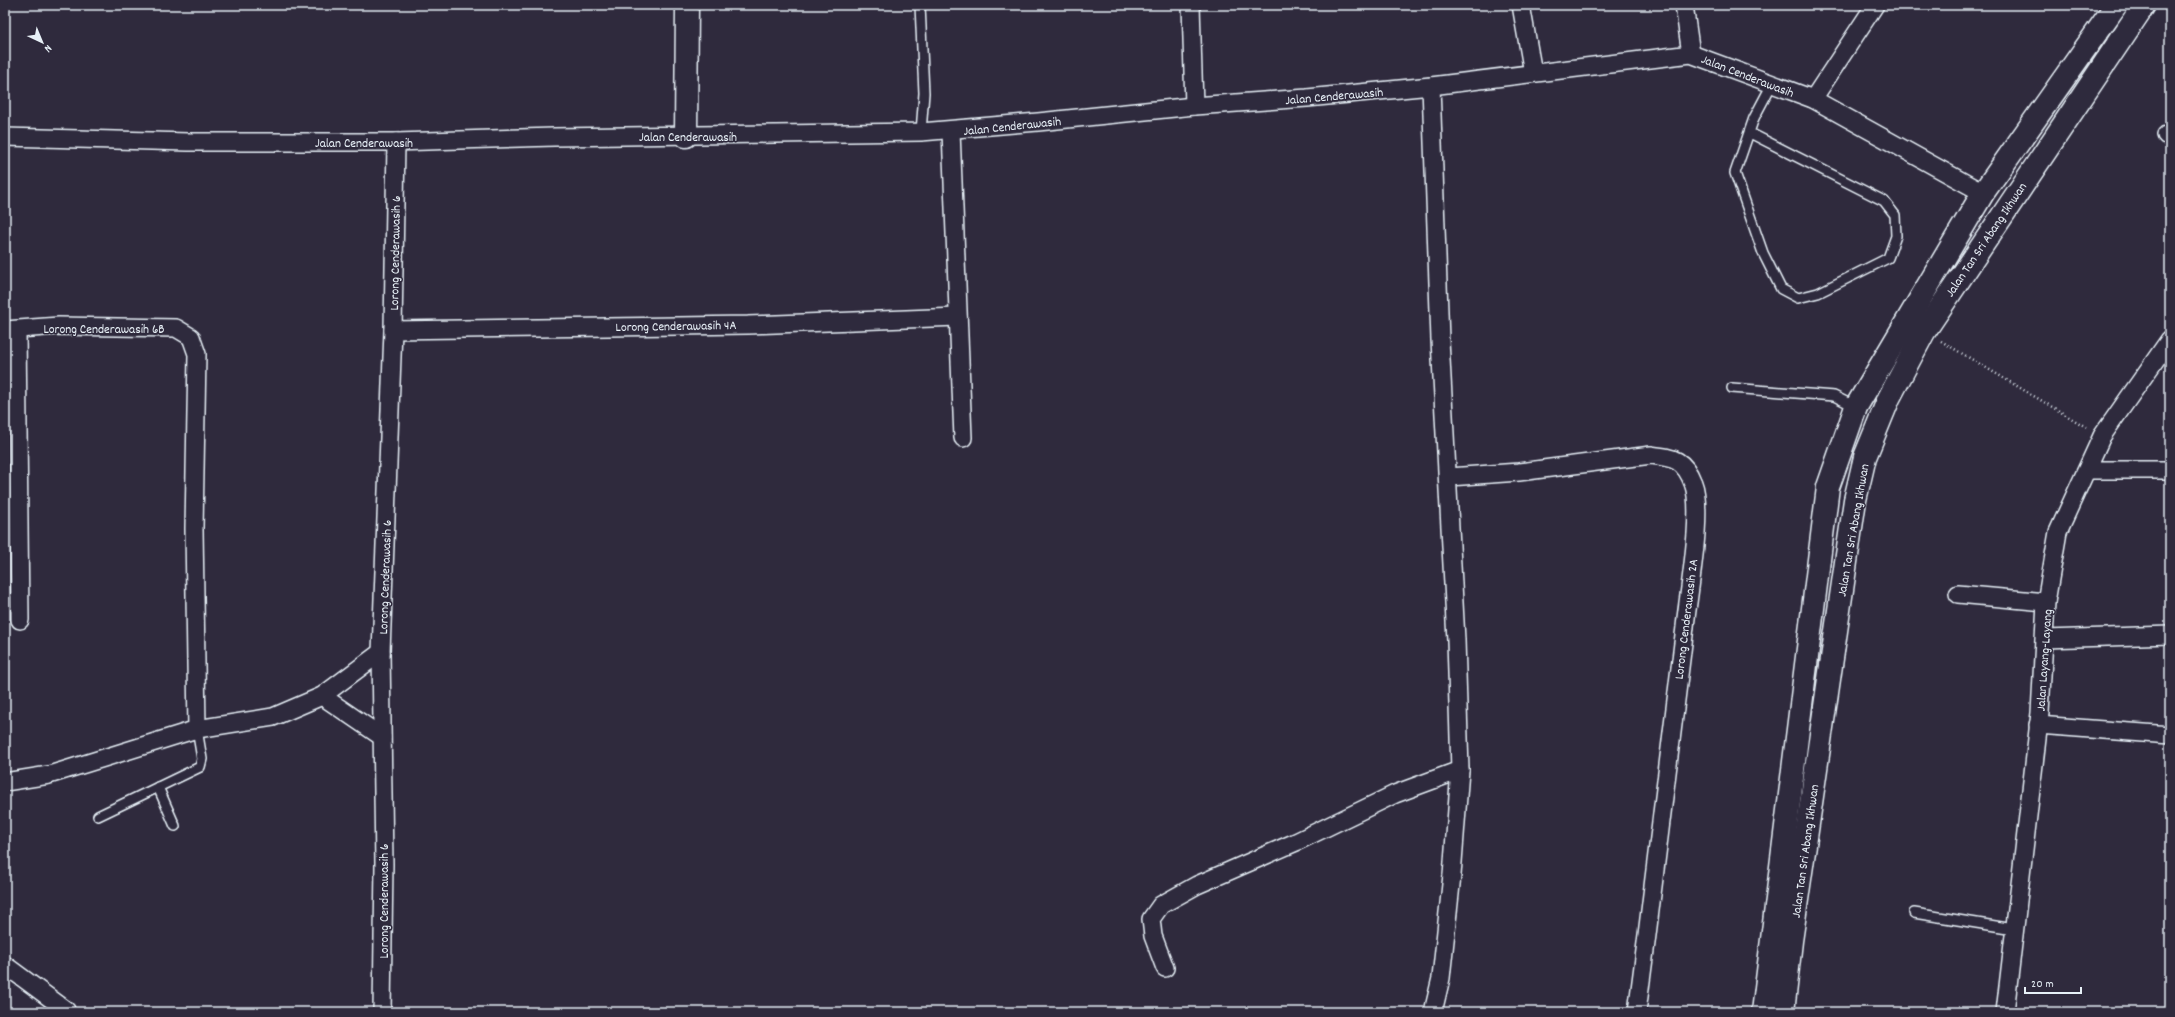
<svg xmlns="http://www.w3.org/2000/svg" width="2175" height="1017" viewBox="0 0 2175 1017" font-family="Dekko,sans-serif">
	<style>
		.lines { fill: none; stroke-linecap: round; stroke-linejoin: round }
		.service-casing { stroke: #e8f1f8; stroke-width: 12 }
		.minor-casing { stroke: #e8f1f8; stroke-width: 20 }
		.tertiary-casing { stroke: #e8f1f8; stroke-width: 25 }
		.path { stroke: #e8f1f8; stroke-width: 2.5; stroke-dasharray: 1 3; stroke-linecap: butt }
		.service { stroke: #2f2a3d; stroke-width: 9 }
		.minor { stroke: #2f2a3d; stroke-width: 17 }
		.tertiary { stroke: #2f2a3d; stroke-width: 22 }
		.labels { text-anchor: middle; stroke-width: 3; stroke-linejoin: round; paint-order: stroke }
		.street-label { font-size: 13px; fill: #e8f1f8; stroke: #2f2a3d }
	</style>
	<rect width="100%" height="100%" fill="#2f2a3d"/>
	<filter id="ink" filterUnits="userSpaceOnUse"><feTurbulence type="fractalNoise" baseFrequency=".025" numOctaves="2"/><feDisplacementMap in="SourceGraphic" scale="8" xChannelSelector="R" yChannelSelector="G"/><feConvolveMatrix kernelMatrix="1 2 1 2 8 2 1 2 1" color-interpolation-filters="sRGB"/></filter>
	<g filter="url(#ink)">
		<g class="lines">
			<defs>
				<g id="service">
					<path d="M920 5 924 93 921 132"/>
					<path d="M1750 133 1884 201 1895 215 1896 236 1888 258 1818 293 1798 298 1781 289 1763 253 1735 173 1754 118 1772 84"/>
					<path d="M1732 388 1834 396 1856 407"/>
					<path d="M158 787 175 826"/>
					<path d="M98 816 200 767 202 759 197 729"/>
					<path d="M1914 913 2014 929"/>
				</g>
				<g id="minor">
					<path d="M1191 5 1194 106"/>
					<path d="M1521 5 1533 73"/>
					<path d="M1684 5 1691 54"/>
					<path d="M1431 86 1440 340 1456 640 1460 770 1452 875 1441 978 1433 1012"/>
					<path d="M1813 99 1875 5"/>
					<path d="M951 131 963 438"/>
					<path d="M2166 135 2170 138"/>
					<path d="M5 137 188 142H396L554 137 921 132 1038 122 1194 106 1307 98 1431 86 1691 54 1813 99 1983 193"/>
					<path d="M5 330 59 326 176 328 191 337 197 354 194 529 197 729"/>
					<path d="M17 330 20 620"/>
					<path d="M393 330 748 325 958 317"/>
					<path d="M2088 470H2170"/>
					<path d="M1449 477 1519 472 1651 455C1674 458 1684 459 1693 483 1704 510 1688 595 1685 627 1669 756 1654 884 1637 1012"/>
					<path d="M1958 594 2046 602"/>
					<path d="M2045 639 2170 635"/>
					<path d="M322 696 382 737"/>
					<path d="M2038 725 2170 735"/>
					<path d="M5 782 49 775 197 729 273 717 322 696 381 652"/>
					<path d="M5 965 66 1010"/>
					<path d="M1165 968 1153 936 1151 919 1161 905 1197 885 1296 842 1395 794 1460 770"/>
					<path d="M382 1012 384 864 381 652 393 330 396 142"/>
					<path d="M2005 1012 2040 713 2046 602 2058 532 2102 436 2170 339"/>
				</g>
				<g id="tertiary">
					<path d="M686 136 687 5"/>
					<path d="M1763 1012 1828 487 1856 407 1983 193 2116 5"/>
					<path d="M1783 1012 1791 941 1855 500 1865 457 1889 398 1924 332 2144 5"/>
				</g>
			</defs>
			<!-- service casing -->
			<use href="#service" class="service-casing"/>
			<!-- minor casing -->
			<use href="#minor" class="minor-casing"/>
			<!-- tertiary casing -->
			<use href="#tertiary" class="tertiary-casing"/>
			<!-- path -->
			<path class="path" d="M1941 341 2086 427"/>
			<!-- service -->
			<use href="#service" class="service"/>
			<!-- minor -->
			<use href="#minor" class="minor"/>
			<!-- tertiary -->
			<use href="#tertiary" class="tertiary"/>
		</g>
	</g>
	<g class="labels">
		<!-- street labels -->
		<g class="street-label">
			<text transform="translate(1748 75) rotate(21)" y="5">Jalan Cenderawasih</text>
			<text transform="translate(1334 95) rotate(-5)" y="5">Jalan Cenderawasih</text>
			<text transform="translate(1012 125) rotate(-6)" y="5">Jalan Cenderawasih</text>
			<text x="688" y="141">Jalan Cenderawasih</text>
			<text x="364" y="147">Jalan Cenderawasih</text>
			<text transform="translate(1985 239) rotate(-56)" y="5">Jalan Tan Sri Abang Ikhwan</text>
			<text transform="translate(394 253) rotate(-89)" y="5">Lorong Cenderawasih 6</text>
			<text transform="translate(676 325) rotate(-1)" y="5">Lorong Cenderawasih 4A</text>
			<text x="104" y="333">Lorong Cenderawasih 6B</text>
			<text transform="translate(1852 530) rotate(-80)" y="5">Jalan Tan Sri Abang Ikhwan</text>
			<text transform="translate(384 577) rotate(-88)" y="5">Lorong Cenderawasih 6</text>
			<text transform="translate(1685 619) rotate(-83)" y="5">Lorong Cenderawasih 2A</text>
			<text transform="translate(2043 660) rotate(-86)" y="5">Jalan Layang-Layang</text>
			<text transform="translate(1804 851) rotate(-82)" y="5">Jalan Tan Sri Abang Ikhwan</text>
			<text transform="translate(383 901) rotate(-90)" y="5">Lorong Cenderawasih 6</text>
		</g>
	</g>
	<!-- margin -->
	<rect width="2175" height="1017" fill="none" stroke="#2f2a3d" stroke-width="20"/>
	<rect x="10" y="10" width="2155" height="997" fill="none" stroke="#e8f1f8" stroke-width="1.5" filter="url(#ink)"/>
	<!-- north arrow -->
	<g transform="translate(42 42) rotate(136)" stroke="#2f2a3d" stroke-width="3" paint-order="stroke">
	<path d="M0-3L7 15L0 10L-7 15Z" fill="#e8f1f8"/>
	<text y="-6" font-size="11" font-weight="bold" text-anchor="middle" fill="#e8f1f8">N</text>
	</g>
	<!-- scale -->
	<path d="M2025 987v6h56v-6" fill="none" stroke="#e8f1f8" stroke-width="2"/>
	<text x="2031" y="987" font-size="12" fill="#e8f1f8" stroke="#2f2a3d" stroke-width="3" paint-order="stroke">20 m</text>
</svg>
